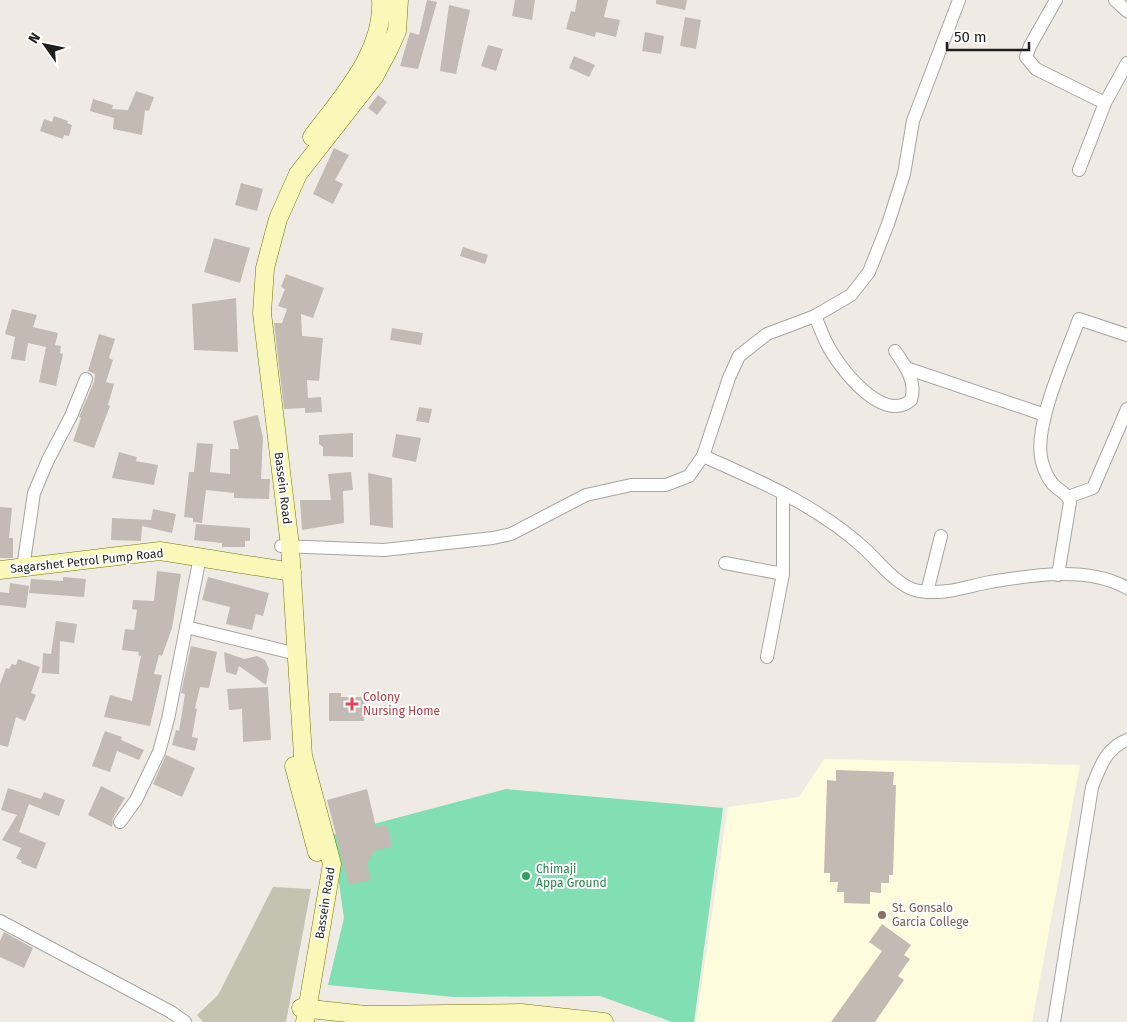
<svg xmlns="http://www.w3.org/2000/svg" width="1127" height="1022" viewBox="0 0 1127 1022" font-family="'Fira Sans',sans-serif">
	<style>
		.education { fill: #fffcde }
		.construction { fill: #c4c2b0 }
		.pitch { fill: #81dfb3 }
		.building { fill: #c4bab4 }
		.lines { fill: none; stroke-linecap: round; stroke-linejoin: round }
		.street-casing { stroke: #a5a5a5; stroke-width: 14 }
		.secondary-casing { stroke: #747704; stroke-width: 19 }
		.street { stroke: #fff; stroke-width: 12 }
		.secondary { stroke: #faf8b8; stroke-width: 18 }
		.health-dot { fill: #e0444e; stroke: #fff; stroke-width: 2 }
		.leisure-dot { fill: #2e9e5b; stroke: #fff; stroke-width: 2 }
		.education-dot { fill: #8d6e63; stroke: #fff; stroke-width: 2 }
		.labels { text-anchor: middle; stroke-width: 4; stroke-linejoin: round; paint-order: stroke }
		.street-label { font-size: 12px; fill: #1e1e1e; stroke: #fff }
		.health-label { font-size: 12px; fill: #be3a42; stroke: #fff; text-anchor: start }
		.leisure-label { font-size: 12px; fill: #27864d; stroke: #fff; text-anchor: start }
		.education-label { font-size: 12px; fill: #785e54; stroke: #fff; text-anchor: start }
	</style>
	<rect width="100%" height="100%" fill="#efebe4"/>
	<!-- education -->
	<path class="education" d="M824 759 1080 765 1032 1022H696L728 807 799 797Z"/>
	<!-- construction -->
	<path class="construction" d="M273 887 311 889 286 1022H203L197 1015 218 995Z"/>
	<!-- pitch -->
	<path class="pitch" d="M506 789 723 808 694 1022H672L600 996 454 997 328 985 344 918 332 835Z"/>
	<!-- building -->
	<g class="building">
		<path d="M427 0 437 2 418 69 400 66 410 32 419 35Z"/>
		<path d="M515 0H535L532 20 512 16Z"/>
		<path d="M577 0H608L604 17 620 20 616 37 596 32 595 37 566 29 571 11 575 12Z"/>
		<path d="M656 0H687L685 10 656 4Z"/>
		<path d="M449 5 470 10 456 74 440 71Z"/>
		<path d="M685 17 701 20 696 49 680 46Z"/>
		<path d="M645 32 664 36 661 54 642 51Z"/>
		<path d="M488 45 503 49 496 71 481 66Z"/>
		<path d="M574 56 595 65 589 77 569 68Z"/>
		<path d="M136 91 154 97 149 111 145 110 142 135 113 129 114 118 90 111 93 99 113 105 112 109 128 110Z"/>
		<path d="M378 95 387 102 377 115 368 108Z"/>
		<path d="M54 116 68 121 67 123 72 125 69 136 64 135 63 139 40 131 44 119 52 122Z"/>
		<path d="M334 148 349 155 335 180 343 184 333 204 313 194Z"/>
		<path d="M241 183 263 189 257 211 235 205Z"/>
		<path d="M214 238 250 248 240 283 204 272Z"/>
		<path d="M463 247 488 255 485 264 460 256Z"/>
		<path d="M286 274 324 288 313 318 301 314 302 336 323 338 319 381 307 380 308 398 321 397 322 412 305 413V408L284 409 274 323H282L287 309 278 306 285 289 281 287Z"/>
		<path d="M236 298 238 352 194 350 192 304Z"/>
		<path d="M12 309 37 315 33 327 58 333 55 345 61 346 60 353 63 354 56 386 39 382 46 347 28 343 25 361 11 359 15 337 5 334Z"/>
		<path d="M392 328 423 333 421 345 390 340Z"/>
		<path d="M99 334 115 339 109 358 113 360 106 382 114 384 108 405 110 406 94 448 73 441 81 418 79 417 94 382 95 374 88 371Z"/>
		<path d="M419 407 432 409 429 423 416 421Z"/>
		<path d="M258 415 263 438 261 479H270L269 499 234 498V493L206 490 202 523 193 522V518L184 517 189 472H194L197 443 213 444 210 472 230 474V449H239L233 421Z"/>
		<path d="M353 433V457L323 456V447L319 444V435Z"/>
		<path d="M396 434 421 438 416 462 392 457Z"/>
		<path d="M119 452 137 457 136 461 158 465 154 485 112 478Z"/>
		<path d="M351 472 353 490 343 491 344 523 302 530 300 500H331L328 474Z"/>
		<path d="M368 473 392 478 393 528 370 525Z"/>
		<path d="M0 507 12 508 9 538H13V558H0Z"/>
		<path d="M153 509 176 514 172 533 142 526 141 541 111 540 112 518 151 520Z"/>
		<path d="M196 524 250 528V541H245V547H222V543L194 540Z"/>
		<path d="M157 571 181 574 172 628 162 656 159 655 154 674 162 675 150 726 104 717 110 695 132 701 141 656 138 655 139 652 122 650 125 629 134 630 137 610 132 609 133 600 154 601Z"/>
		<path d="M63 577 86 579 84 597 29 593 31 579 63 581Z"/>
		<path d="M208 577 269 593 263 616 256 614 252 630 226 624 230 607 202 600Z"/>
		<path d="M10 583 29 586 26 608 0 605V592L9 593Z"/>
		<path d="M56 621 77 624 74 643 60 641 59 674 42 673 43 653 51 654Z"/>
		<path d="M191 646 217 652 209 688 200 687 195 708 197 709 192 737 198 738 195 751 172 745 176 730 179 731 185 694 181 693Z"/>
		<path d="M224 652 244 659 257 656 265 660 269 669 266 685 239 666 236 675 226 672Z"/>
		<path d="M18 659 40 667 31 693 36 695 25 721 16 717 8 747 0 745V684L6 668 9 669 12 664 16 665Z"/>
		<path d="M268 687 271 740 243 742 242 709 229 710 227 689Z"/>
		<path d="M329 693H341V697H364V721H329Z"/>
		<path d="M105 731 122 737 121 740 144 750 139 760 117 751 110 772 92 766Z"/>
		<path d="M166 755 195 768 182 797 153 784Z"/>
		<path d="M836 770 894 772 893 785H896L893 875H889V883H881V893L870 892V904L844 903V892H837L838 882H830V873H824L827 780 836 781Z"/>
		<path d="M101 786 125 798 113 818 112 827 88 815Z"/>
		<path d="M8 788 41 799 44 792 65 800 59 816 29 804 19 832 46 843 36 869 21 863 22 861 16 858 21 848 2 840 17 815 1 810Z"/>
		<path d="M367 789 376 827 387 825 392 846 374 851 367 863 371 880 349 885 327 800Z"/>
		<path d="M882 924 911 945 904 955 910 959 898 976 904 980 875 1022H831L882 951 869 942Z"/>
		<path d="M4 932 33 948 24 968 0 957V941Z"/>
	</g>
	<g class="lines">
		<defs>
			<g id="street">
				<path d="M1056 0 1030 46 1026 57 1036 69 1105 103"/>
				<path d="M1115 0 1127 11"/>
				<path d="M1079 170 1105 103 1127 63"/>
				<path d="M815 316C819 325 822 334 826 342 837 365 882 425 911 400 917 382 905 365 895 351"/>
				<path d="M906 368 1045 415"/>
				<path d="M703 456C760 481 820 507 866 550 880 563 899 588 919 591 946 595 964 587 990 582 1032 575 1088 566 1127 588"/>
				<path d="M1068 497 1093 488 1127 409"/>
				<path d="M281 546 384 550 493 538 511 534 586 495 631 485H666L689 476 703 456 729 378 739 356 767 334 815 316 851 295 869 272 888 224 904 174 913 121 959 0"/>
				<path d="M725 563 783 574"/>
				<path d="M23 568 34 493 48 460 71 416 86 379"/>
				<path d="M1058 575 1070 502C1068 493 1057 490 1052 483 1047 477 1044 469 1042 462 1032 427 1067 354 1079 319L1127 335"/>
				<path d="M927 592 941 536"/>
				<path d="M186 627 297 654"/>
				<path d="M767 657 783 574V494"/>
				<path d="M120 822 136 800 159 752 168 719 200 557"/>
				<path d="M0 921 171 1012 185 1022"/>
				<path d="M1054 1022 1092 787C1100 767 1106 748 1127 740"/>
			</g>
			<g id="secondary">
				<path d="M312 137C342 97 384 52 381 0"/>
				<path d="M0 570 160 551 292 572"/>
				<path d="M294 766 317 852"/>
				<path d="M301 1008 366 1015 521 1013 604 1022"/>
				<path d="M305 1022 332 864 303 756 290 546 262 313 265 268 278 219 298 174 374 77 389 49 397 31 399 0"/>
			</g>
		</defs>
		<!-- street casing -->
		<use href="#street" class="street-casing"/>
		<!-- secondary casing -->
		<use href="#secondary" class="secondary-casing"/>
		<!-- street -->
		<use href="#street" class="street"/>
		<!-- secondary -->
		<use href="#secondary" class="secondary"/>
	</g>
	<!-- markers -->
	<path class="health-dot" d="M349.5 696.5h5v5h5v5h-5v5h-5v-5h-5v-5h5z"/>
	<circle class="leisure-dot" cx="526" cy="876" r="5"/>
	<circle class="education-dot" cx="882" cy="915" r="5"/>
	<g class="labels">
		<!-- street labels -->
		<g class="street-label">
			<text transform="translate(283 488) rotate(83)" y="4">Bassein Road</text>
			<text transform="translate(87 561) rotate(-6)" y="4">Sagarshet Petrol Pump Road</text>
			<text transform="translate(325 903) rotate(-81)" y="4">Bassein Road</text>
		</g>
		<!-- health labels -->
		<g class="health-label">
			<text x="363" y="701">Colony<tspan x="363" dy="14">Nursing Home</tspan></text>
		</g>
		<!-- leisure labels -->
		<g class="leisure-label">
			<text x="536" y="873">Chimaji<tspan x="536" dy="14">Appa Ground</tspan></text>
		</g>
		<!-- education labels -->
		<g class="education-label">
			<text x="892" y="912">St. Gonsalo<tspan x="892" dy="14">Garcia College</tspan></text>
		</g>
	</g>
	<!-- north arrow -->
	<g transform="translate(45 45) rotate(303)" stroke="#ffffff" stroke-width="4" paint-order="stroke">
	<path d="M0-4L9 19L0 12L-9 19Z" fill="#1e1e1e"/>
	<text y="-8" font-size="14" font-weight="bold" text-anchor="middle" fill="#1e1e1e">N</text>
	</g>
	<!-- scale -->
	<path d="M947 42v8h82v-8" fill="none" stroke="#1e1e1e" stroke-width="2.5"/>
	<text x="954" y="42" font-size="15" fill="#1e1e1e" stroke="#ffffff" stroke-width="4" paint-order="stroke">50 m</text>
</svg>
